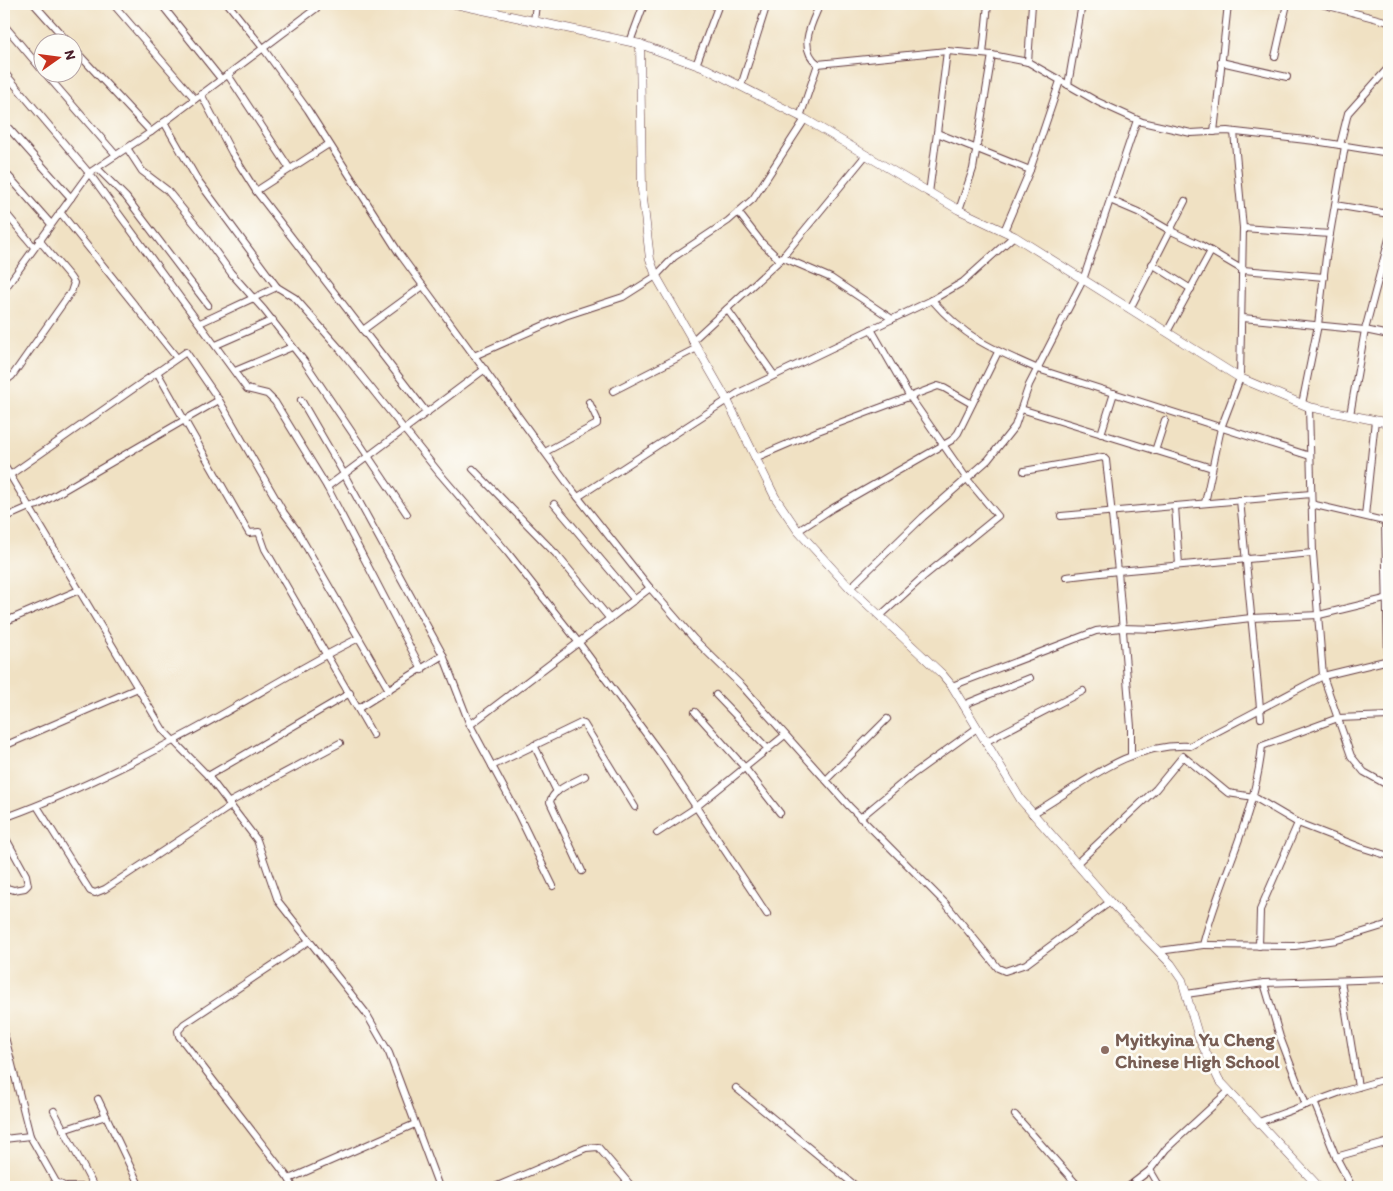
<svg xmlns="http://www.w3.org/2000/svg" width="1393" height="1191" viewBox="0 0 1393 1191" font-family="Itim,sans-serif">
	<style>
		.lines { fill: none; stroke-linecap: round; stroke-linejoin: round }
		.minor-casing { stroke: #633c42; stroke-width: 8 }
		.tertiary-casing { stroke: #633c42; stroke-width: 9 }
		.minor { stroke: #fff; stroke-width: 6 }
		.tertiary { stroke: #fff; stroke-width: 8 }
		.education-dot { fill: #8d6e63; stroke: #fdfcf7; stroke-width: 2 }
		.labels { text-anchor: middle; stroke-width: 5; stroke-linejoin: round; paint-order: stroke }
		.education-label { font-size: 19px; font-weight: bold; fill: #785e54; stroke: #fdfcf7; text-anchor: start }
	</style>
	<rect width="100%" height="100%" fill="#fdfcf7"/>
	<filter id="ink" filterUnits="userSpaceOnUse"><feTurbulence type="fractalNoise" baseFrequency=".02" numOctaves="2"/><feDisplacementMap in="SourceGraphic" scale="10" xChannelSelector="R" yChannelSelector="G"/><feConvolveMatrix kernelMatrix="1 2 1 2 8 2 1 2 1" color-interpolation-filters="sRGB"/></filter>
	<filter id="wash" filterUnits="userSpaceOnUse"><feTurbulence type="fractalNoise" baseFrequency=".0096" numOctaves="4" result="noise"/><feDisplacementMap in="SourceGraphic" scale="20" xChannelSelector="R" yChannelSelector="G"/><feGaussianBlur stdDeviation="1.12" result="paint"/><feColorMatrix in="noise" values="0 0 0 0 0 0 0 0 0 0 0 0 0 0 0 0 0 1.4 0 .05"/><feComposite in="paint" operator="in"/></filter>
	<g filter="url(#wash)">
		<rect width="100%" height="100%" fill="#f0e1c3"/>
	</g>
	<g filter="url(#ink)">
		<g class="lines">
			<defs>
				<g id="minor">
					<path d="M34 4 68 42"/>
					<path d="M113 4 195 99"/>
					<path d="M161 4 221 79"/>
					<path d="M228 4 263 48 308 110 399 253 573 491 650 588 694 639 742 686 849 806 945 903 998 968 1005 971 1026 964 1110 902"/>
					<path d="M820 4C812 23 797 48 818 64L947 51 992 55 1028 62 1098 102 1142 122 1191 133 1227 131 1315 141 1389 153"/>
					<path d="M1321 4 1389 22"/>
					<path d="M534 21 536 4"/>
					<path d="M4 25 42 70"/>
					<path d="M630 42 644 4"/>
					<path d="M72 47 151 132"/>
					<path d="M983 54 988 4"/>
					<path d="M1275 57 1287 4"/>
					<path d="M1028 62 1032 4"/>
					<path d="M1221 62 1287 77"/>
					<path d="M696 65 719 4"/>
					<path d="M4 72 89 173 247 389 267 394 275 402 327 487 422 670"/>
					<path d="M44 72 116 155"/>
					<path d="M228 75 290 169"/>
					<path d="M1068 85 1082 4"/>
					<path d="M741 86 767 4"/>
					<path d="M201 94 232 153 256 191 427 413"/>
					<path d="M800 117 818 64"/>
					<path d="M164 122 197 179 277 287 295 298 339 348 440 474 508 553 579 643 661 754 767 914"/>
					<path d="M4 123 71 198"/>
					<path d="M1214 132 1228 4"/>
					<path d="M937 133 947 51"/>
					<path d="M1340 145 1348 113 1389 67"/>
					<path d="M127 148 142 171 167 190 203 234 231 273 264 310 304 361 407 514"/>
					<path d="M97 168 126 197 208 305"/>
					<path d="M4 171 51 224"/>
					<path d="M256 191 329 144"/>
					<path d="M929 193 937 133 1030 170"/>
					<path d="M1110 200 1138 212 1169 230 1199 244 1243 270 1324 277"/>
					<path d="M1335 205 1389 214"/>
					<path d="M959 210 973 169 992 55"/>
					<path d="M4 211 34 247"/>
					<path d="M60 212 177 358"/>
					<path d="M738 212 762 243 780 260"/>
					<path d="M1243 228 1330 234"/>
					<path d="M1004 231 1030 170 1060 81"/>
					<path d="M782 257 831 278 892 319"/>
					<path d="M1152 264 1191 289"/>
					<path d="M4 290 89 173 151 132 322 4"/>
					<path d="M932 300C965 338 992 349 1038 369L1310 456"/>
					<path d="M727 309 774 375"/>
					<path d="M1130 309 1185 201"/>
					<path d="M1243 318 1365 330 1389 335"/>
					<path d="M200 323 277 287"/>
					<path d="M871 329 910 397 967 479 998 516 923 577 880 616"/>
					<path d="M363 330 423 286"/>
					<path d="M1167 332 1211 251"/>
					<path d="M692 341 780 260 866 155"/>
					<path d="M216 345 273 320"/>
					<path d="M474 356 565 316 623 297 656 276 674 257 728 221 753 199 805 119"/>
					<path d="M235 371 292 347"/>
					<path d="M157 372 249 533 259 532 265 549 373 735"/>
					<path d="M4 382 12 376 71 292 74 283 70 277 39 240"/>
					<path d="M613 391 697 348"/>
					<path d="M301 400 344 474 443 655 470 725 518 814 553 886"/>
					<path d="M1302 404 1318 325 1326 257 1345 146"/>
					<path d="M1309 407 1313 553 1323 676 1351 756 1364 772 1389 786"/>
					<path d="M1021 409 1212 468"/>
					<path d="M1350 415 1365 330 1389 239"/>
					<path d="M1101 434 1114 393"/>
					<path d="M1155 451 1165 420"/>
					<path d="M545 452 597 424V419L589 402"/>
					<path d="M755 458 818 431 938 386 944 388 972 404"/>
					<path d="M4 465 163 730 208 776 257 840 278 901 366 1013 389 1053 439 1187"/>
					<path d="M473 469 556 554 610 619"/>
					<path d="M1024 471 1103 457 1106 460 1118 571 1066 577"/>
					<path d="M10 475 186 352 219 400 284 513 296 529 389 690"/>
					<path d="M327 487 485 369"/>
					<path d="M578 497 738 393 932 300 963 282 1014 236"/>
					<path d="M1240 500 1261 718"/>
					<path d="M1205 503 1221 428 1240 378 1243 228 1234 132"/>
					<path d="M554 504 635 600"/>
					<path d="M1311 504 1388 522"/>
					<path d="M1175 506 1179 565"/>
					<path d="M1061 516 1311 494"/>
					<path d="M1365 516 1375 420"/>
					<path d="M4 518 29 507 38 505 219 400"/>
					<path d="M1385 521 1388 660"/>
					<path d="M798 531 833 508 952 440 958 433 998 352"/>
					<path d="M850 588 923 517 988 460 1015 426 1029 385 1083 280 1137 120"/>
					<path d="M4 622 79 590"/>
					<path d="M952 686 1096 631 1121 628 1158 629 1251 618 1319 615 1389 598"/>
					<path d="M716 695 768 749"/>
					<path d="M963 705 1030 678"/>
					<path d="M359 708 443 655"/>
					<path d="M695 712 745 768 780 813"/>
					<path d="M470 725 650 588"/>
					<path d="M985 742 1083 691"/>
					<path d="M534 745 557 792"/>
					<path d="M4 746 138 688"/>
					<path d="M1131 755V727L1118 571 1313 553"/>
					<path d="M492 766 581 723 584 724 635 807"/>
					<path d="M208 776 350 693"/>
					<path d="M826 780 887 719"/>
					<path d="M228 803 340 743"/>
					<path d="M37 806 90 891 95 893 105 889 231 806"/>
					<path d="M1032 814C1084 784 1126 743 1190 746L1323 676 1389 660"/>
					<path d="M4 818C62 797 119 770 173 741 236 709 295 669 359 638"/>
					<path d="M860 818 913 774 977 728"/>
					<path d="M657 833 695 808 785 735"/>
					<path d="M4 835 26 875 28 885 25 888 14 890 4 887"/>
					<path d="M1076 864 1156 789 1183 756 1228 793 1254 797 1298 823 1360 847 1389 856"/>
					<path d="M582 871 550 802C552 790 574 782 585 776"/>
					<path d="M1203 945 1295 946 1337 940 1389 924"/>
					<path d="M1259 946 1260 910 1298 823"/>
					<path d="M1159 951 1203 945C1220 877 1255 818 1262 746L1338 718 1389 716"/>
					<path d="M1341 981 1358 1087"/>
					<path d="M1264 983 1280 1037 1306 1105"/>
					<path d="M1186 994 1264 983 1389 979"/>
					<path d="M4 1033 30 1136 56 1182 66 1187H151"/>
					<path d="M736 1088 857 1187"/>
					<path d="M98 1099 140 1187"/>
					<path d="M1314 1102 1336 1157 1352 1187"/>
					<path d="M54 1111 94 1187"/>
					<path d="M1015 1115 1079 1187"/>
					<path d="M1259 1122 1341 1092 1389 1078"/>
					<path d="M63 1130 106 1116"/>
					<path d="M4 1139 30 1136"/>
					<path d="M1336 1157 1389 1142"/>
					<path d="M1150 1170 1160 1187"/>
					<path d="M289 1179 179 1036 178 1031 184 1024 309 941"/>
					<path d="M293 1187 289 1179 415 1124"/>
					<path d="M495 1187 586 1148 598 1147 632 1187"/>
					<path d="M1128 1187 1150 1170 1166 1149 1229 1091"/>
				</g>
				<g id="tertiary">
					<path d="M455 4 640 44 707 69 805 119 959 210 1014 236 1240 378 1309 407 1389 423"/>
					<path d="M640 44 642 190 650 259 656 276 727 400 775 497 798 531 850 588 942 674 952 686 1021 800 1110 902 1171 964 1182 980 1199 1038 1219 1080 1319 1187"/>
				</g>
			</defs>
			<!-- minor casing -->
			<use href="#minor" class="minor-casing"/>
			<!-- tertiary casing -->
			<use href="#tertiary" class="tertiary-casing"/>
			<!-- minor -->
			<use href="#minor" class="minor"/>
			<!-- tertiary -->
			<use href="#tertiary" class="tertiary"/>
		</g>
	</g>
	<!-- markers -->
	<circle class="education-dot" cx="1105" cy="1050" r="5"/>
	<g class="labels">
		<!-- education labels -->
		<g class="education-label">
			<text x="1115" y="1046">Myitkyina Yu Cheng<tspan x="1115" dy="22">Chinese High School</tspan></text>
		</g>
	</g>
	<!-- margin -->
	<rect width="1393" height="1191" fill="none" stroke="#fdfcf7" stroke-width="20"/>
	<!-- north arrow -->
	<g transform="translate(58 58) rotate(76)"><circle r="24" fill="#fdfcf7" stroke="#b5a4a5"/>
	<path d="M0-4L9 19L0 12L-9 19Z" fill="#c8321e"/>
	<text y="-8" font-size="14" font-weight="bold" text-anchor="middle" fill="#4a1f2b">N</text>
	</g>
</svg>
